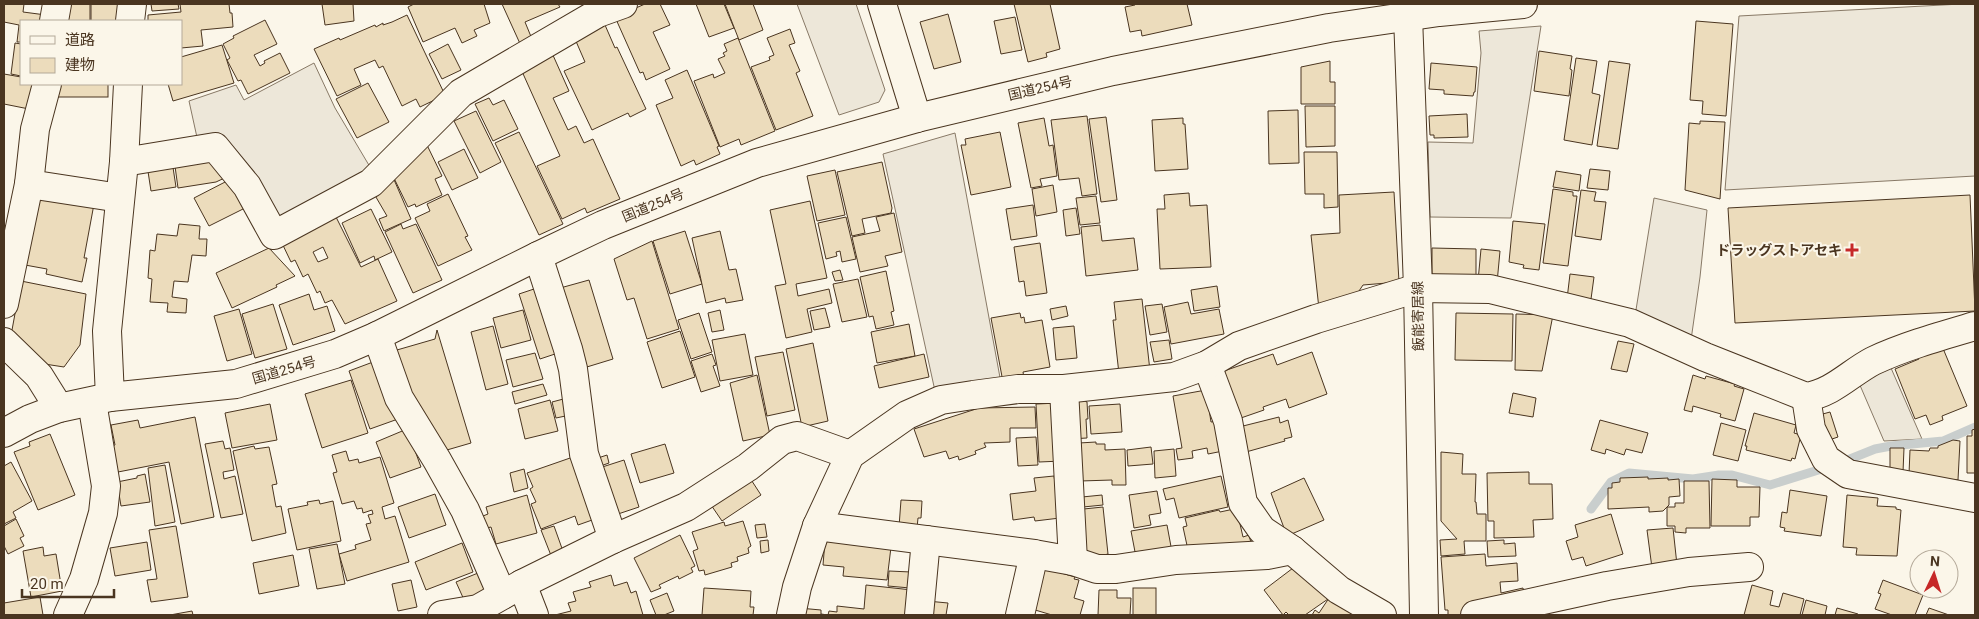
<svg xmlns="http://www.w3.org/2000/svg" width="1979" height="619" viewBox="0 0 1979 619" font-family="Roboto,'Noto Sans JP',sans-serif">
	<style>
		.parking { fill: #ede7d9; stroke: #887966 }
		.lines { fill: none; stroke-linecap: round; stroke-linejoin: round }
		.stream { stroke: #c9cecd; stroke-width: 9 }
		.building { fill: #ecdcbc; stroke: #4a3520; fill-rule: evenodd }
		.minor-casing { stroke: #4a3520; stroke-width: 30 }
		.major-casing { stroke: #4a3520; stroke-width: 30 }
		.highway-casing { stroke: #4a3520; stroke-width: 30 }
		.minor { stroke: #fbf6e9; stroke-width: 28 }
		.major { stroke: #fbf6e9; stroke-width: 28 }
		.highway { stroke: #fbf6e9; stroke-width: 28 }
		.poi-dot { fill: #c62828; stroke: #fbf6e9; stroke-width: 2 }
		.labels { text-anchor: middle; stroke-width: 4; stroke-linejoin: round; paint-order: stroke }
		.street-label { font-size: 14px; fill: #4a3520; stroke: #fbf6e9 }
		.poi-label { font-size: 14px; font-weight: bold; fill: #4a3520; stroke: #fbf6e9; text-anchor: end }
	</style>
	<rect width="100%" height="100%" fill="#fbf6e9"/>
	<!-- parking -->
	<g class="parking">
		<path d="M797 4H856L885 90 879 102 839 115Z"/>
		<path d="M1961 4H1975V176L1725 190 1739 16Z"/>
		<path d="M1541 26 1511 218 1430 217 1428 142 1473 143 1481 53 1479 31Z"/>
		<path d="M314 63 335 108 373 172 277 225 198 142 189 101 236 85 244 100Z"/>
		<path d="M955 133 1001 383 935 391 883 154Z"/>
		<path d="M1654 198 1707 210 1700 277 1691 340 1635 316Z"/>
		<path d="M1891 368 1922 439 1884 441 1859 383Z"/>
	</g>
	<g class="lines">
		<!-- stream -->
		<g class="stream">
			<path d="M1840 463 1875 449 1891 446 1943 441 1975 427"/>
			<path d="M1591 509 1611 482 1629 473 1693 479 1719 475H1732L1770 485 1828 467"/>
		</g>
	</g>
	<!-- building -->
	<g class="building">
		<path d="M4 4H24L23 12 46 15V21H21V42H17L19 25 4 22Z"/>
		<rect x="62" y="4" width="28" height="17"/>
		<rect x="91" y="4" width="27" height="17"/>
		<path d="M151 4H178L179 9 152 11Z"/>
		<path d="M180 4H229L230 13H232L233 27 201 30 203 46 181 48V21H148V15L181 12Z"/>
		<path d="M317 4H353L354 21 325 25 322 4Z"/>
		<path d="M414 4H484L490 23 474 30 477 36 462 43 455 28 423 42 408 7Z"/>
		<path d="M502 4H558L560 7 525 22 532 39 522 48Z"/>
		<path d="M645 4H660L670 25 653 32 670 69 646 80 643 72 640 73 615 17Z"/>
		<path d="M696 4H724L734 28 709 37Z"/>
		<path d="M725 4H753L763 30 739 40Z"/>
		<path d="M1014 4H1050L1060 49 1046 53 1047 57 1028 62Z"/>
		<path d="M1135 4H1187L1192 25 1142 36 1141 30 1130 32 1125 7 1135 5Z"/>
		<path d="M948 14 961 62 934 69 920 22Z"/>
		<path d="M407 15 445 95 420 107 416 99 402 106 383 66 379 68 375 60 354 69 361 85 337 96 314 49 339 38 340 40 375 25 376 27 383 23V25L392 22Z"/>
		<path d="M1015 17 1022 50 1001 54 994 21Z"/>
		<path d="M265 20 277 44 254 55 260 66 265 63 264 61 280 53 290 73 248 94 241 80 238 81 227 60 230 58 223 44 234 38 233 36Z"/>
		<path d="M1696 21 1733 24 1726 116 1702 114 1703 101 1690 100Z"/>
		<path d="M605 25 615 48 617 47 646 109 630 117 628 113 592 130 564 71 585 62 575 39Z"/>
		<path d="M790 29 795 43 789 45 800 71 796 73 813 116 776 130 751 67 770 60 769 57 774 55 767 38Z"/>
		<path d="M738 38 775 131 741 145 739 139 720 147 694 81 713 74 714 78 725 73 718 59 725 56 723 53 727 51 724 44Z"/>
		<path d="M15 43 21 44V76L11 74Z"/>
		<path d="M448 44 461 70 442 79 429 54Z"/>
		<path d="M222 45 234 83 173 101 168 84H181V57Z"/>
		<path d="M1539 51 1572 56 1570 69 1572 70 1569 96 1534 91Z"/>
		<path d="M552 53 569 91 553 98 568 130 576 126 584 143 593 139 620 199 587 213 585 208 562 219 537 166 560 156 520 67Z"/>
		<path d="M1576 58 1597 61 1592 93 1600 95 1592 145 1564 140Z"/>
		<path d="M1330 61V82H1335V104H1301V67Z"/>
		<path d="M1609 61 1630 64 1618 149 1597 146Z"/>
		<path d="M1431 63 1477 67 1475 92H1474L1473 96 1444 94V90L1429 89Z"/>
		<path d="M687 70 719 146 717 147 720 154 696 165 694 160 681 166 656 105 673 98 665 80Z"/>
		<path d="M4 74 21 77V84H39L34 110 4 104Z"/>
		<path d="M368 83 389 122 357 138 336 99Z"/>
		<rect x="57" y="84" width="51" height="13"/>
		<path d="M489 98 493 105 504 100 518 129 493 141 475 104Z"/>
		<path d="M1305 106H1335V146L1306 147Z"/>
		<path d="M1298 110 1299 163 1269 164 1268 111Z"/>
		<path d="M476 111 501 162 480 173 454 121Z"/>
		<path d="M1467 114 1468 137 1434 138V135H1430L1429 116Z"/>
		<path d="M1087 116 1097 194 1082 196 1079 178 1059 180 1051 120Z"/>
		<path d="M1106 117 1117 200 1101 202 1089 119Z"/>
		<path d="M1044 118 1049 146 1053 145 1057 176 1040 179 1042 186 1031 188 1018 123Z"/>
		<path d="M1183 118V124H1185L1188 169 1155 171 1152 120Z"/>
		<path d="M1700 121 1725 122 1720 199 1685 190 1689 123 1700 124Z"/>
		<path d="M519 132 563 224 539 235 495 143Z"/>
		<path d="M1000 132 1011 187 971 195 961 145H966L965 139Z"/>
		<path d="M426 143 442 176 435 179 442 195 416 207 415 204 408 207 391 172Z"/>
		<path d="M464 149 478 178 452 190 438 162Z"/>
		<path d="M1304 152H1337L1338 207 1324 208V194H1305Z"/>
		<path d="M214 153 233 174 216 182 178 188 174 159Z"/>
		<path d="M172 161 176 187 151 191 147 165Z"/>
		<path d="M882 162 892 208 891 213 862 219 865 233 852 236 837 172Z"/>
		<path d="M1590 169 1610 171 1608 190 1587 188Z"/>
		<path d="M835 170 845 215 817 221 807 176Z"/>
		<path d="M1556 171 1581 175 1579 191 1553 187Z"/>
		<path d="M392 175 411 219 384 231 379 219 387 216 373 192Z"/>
		<path d="M229 180 245 208 209 226 194 198Z"/>
		<path d="M1053 185 1057 212 1036 216 1032 189Z"/>
		<path d="M1553 189 1573 192V196H1577L1568 266 1543 263Z"/>
		<path d="M1581 190 1596 192 1594 201 1606 202 1601 240 1575 236Z"/>
		<path d="M39 192 94 204 84 258H87L82 282 46 274 47 269 25 265Z"/>
		<path d="M1394 192 1399 282 1363 285 1355 297 1319 309 1311 235 1340 233 1339 195Z"/>
		<path d="M1189 193 1190 206 1207 205 1211 267 1160 269 1157 209H1165L1164 195Z"/>
		<path d="M448 194 468 236 465 237 472 250 438 266 415 218 430 211 427 204Z"/>
		<path d="M1970 195 1975 311 1735 323 1728 208Z"/>
		<path d="M1096 196 1100 223 1080 225 1076 198Z"/>
		<path d="M810 201 827 278 796 284 798 296 829 289 832 303 807 309 812 332 786 338 775 286 786 284 770 210Z"/>
		<path d="M1033 205 1037 236 1011 240 1006 209Z"/>
		<path d="M1076 208 1080 234 1066 236 1063 210Z"/>
		<path d="M371 209 392 252 375 260 374 256 360 263 342 223Z"/>
		<path d="M894 213 902 252 885 256 888 266 860 272 852 237 880 231 876 217Z"/>
		<path d="M336 217 361 267 378 259 397 301 345 324 332 300 325 303 320 291 317 293 308 274 303 277 295 260 291 262 280 239 315 227ZM323 247 328 258 318 262 313 252Z"/>
		<path d="M846 217 856 259 842 262 840 251 836 252 837 256 826 259 818 223Z"/>
		<path d="M1513 221 1545 224 1539 270 1523 268 1524 265 1509 262Z"/>
		<path d="M179 224 200 226 199 239H207L206 256 192 255 188 282 174 281 172 297 187 299 186 313 167 312 168 303 150 302 152 279 148 278 150 250 155 251 157 234 177 236Z"/>
		<path d="M401 224 403 229 416 224 442 280 413 293 385 232Z"/>
		<path d="M1100 225 1102 241 1134 238 1138 270 1086 276 1081 227Z"/>
		<path d="M685 231 702 284 670 294 653 241Z"/>
		<path d="M720 231 729 270 736 269 743 300 726 303 725 298 706 303 692 238Z"/>
		<path d="M652 241 679 329 647 339 634 298 627 300 614 259Z"/>
		<path d="M1040 243 1047 293 1026 296 1024 281 1019 282 1014 247Z"/>
		<path d="M269 248 295 276 276 285 277 287 232 308 216 273Z"/>
		<path d="M1432 248 1476 249V280L1432 279Z"/>
		<path d="M1481 249 1500 251 1497 283 1478 281Z"/>
		<path d="M840 270 843 280 835 281 832 272Z"/>
		<path d="M886 271 894 311 891 312 894 325 876 329 873 316 869 317 860 277Z"/>
		<path d="M1570 274 1594 277 1591 299H1567Z"/>
		<path d="M858 279 867 317 842 322 833 284Z"/>
		<path d="M589 280 613 359 577 370 553 290Z"/>
		<path d="M21 281 86 294 80 345 64 367 38 363 12 330Z"/>
		<path d="M543 286 564 351 540 359 519 294Z"/>
		<path d="M1217 286 1220 307 1194 311 1191 290Z"/>
		<path d="M309 294 314 310 327 306 335 331 293 345 279 305Z"/>
		<path d="M1142 299 1150 371 1119 374 1113 320H1116L1114 302Z"/>
		<path d="M1188 302 1191 314 1219 309 1224 334 1171 344 1164 307Z"/>
		<path d="M273 304 287 349 255 358 242 314Z"/>
		<path d="M1162 304 1167 332 1150 335 1145 306Z"/>
		<path d="M1066 306 1068 316 1052 320 1050 309Z"/>
		<path d="M825 308 830 327 814 330 810 311Z"/>
		<path d="M239 309 252 354 227 361 214 316Z"/>
		<path d="M523 310 531 340 501 348 493 318Z"/>
		<path d="M720 310 724 330 712 332 708 313Z"/>
		<path d="M699 313 712 352 691 359 678 320Z"/>
		<path d="M1020 313 1021 318 1024 317 1025 323 1042 320 1050 367 1023 372 1024 378 1003 382 991 318Z"/>
		<path d="M1456 313 1513 314 1512 361 1455 360Z"/>
		<path d="M1516 314 1553 315 1542 371 1515 370Z"/>
		<path d="M909 324 915 356 877 363 871 332Z"/>
		<path d="M493 326 508 384 486 390 471 332Z"/>
		<path d="M1074 326 1077 358 1056 360 1053 328Z"/>
		<path d="M437 330 471 443 440 452 390 352 435 339Z"/>
		<path d="M680 331 695 377 662 388 647 342Z"/>
		<path d="M745 334 753 375 720 381 712 340Z"/>
		<path d="M1169 340 1172 359 1154 362 1150 342Z"/>
		<path d="M1618 341 1634 344 1627 372 1611 369Z"/>
		<path d="M813 343 828 421 802 427 786 349Z"/>
		<path d="M1942 346 1967 406 1942 416 1943 420 1930 425 1926 415 1915 419 1895 369 1919 359 1917 356Z"/>
		<path d="M783 352 795 410 767 416 755 357Z"/>
		<path d="M1312 352 1327 394 1289 408 1286 399 1263 407 1264 410 1238 419 1221 372 1273 354 1277 365Z"/>
		<path d="M535 353 543 379 513 387 506 360Z"/>
		<path d="M712 354 716 365 713 366 720 386 701 392 691 361Z"/>
		<path d="M924 354 929 377 879 388 874 366Z"/>
		<path d="M373 362 398 419 370 429 349 371Z"/>
		<path d="M757 375 770 435 743 441 730 383Z"/>
		<path d="M1693 375 1705 379 1706 376 1735 384 1734 386 1744 389 1735 421 1720 417 1721 414 1693 406 1692 412 1684 410Z"/>
		<path d="M351 380 368 433 322 448 305 394Z"/>
		<path d="M543 384 547 395 515 404 512 392Z"/>
		<path d="M1206 390 1211 422 1218 421 1223 451 1208 454 1207 448 1192 451 1193 458 1178 460 1176 449 1182 448 1173 396Z"/>
		<path d="M1513 393 1536 398 1533 417 1509 413Z"/>
		<path d="M571 397 575 414 556 418 552 402Z"/>
		<path d="M1085 399V401L1087 402 1088 419H1086L1087 438 1069 439 1068 400Z"/>
		<path d="M550 400 558 431 525 439 518 409Z"/>
		<path d="M1059 403 1062 461 1039 462 1036 404Z"/>
		<path d="M270 404 277 440 232 448 225 413Z"/>
		<path d="M1120 404 1122 432 1091 434 1089 406Z"/>
		<path d="M1035 407 1036 428H1010V442L984 443 986 447 975 451 976 454 959 460 958 456 949 459 946 451 924 457 914 429 979 408Z"/>
		<path d="M1830 412 1838 437 1820 443 1812 417Z"/>
		<path d="M1754 413 1796 425 1794 433 1801 435 1795 459 1792 458 1791 461 1746 450 1747 446H1745Z"/>
		<path d="M195 417 214 517 181 524 169 462 118 472 112 446 115 445 111 425 138 420 140 428Z"/>
		<path d="M1279 417 1280 423 1288 420 1292 437 1284 439 1285 441 1246 452 1239 427Z"/>
		<path d="M1600 420 1648 433 1642 453 1626 449 1624 455 1606 449 1605 454 1591 450Z"/>
		<path d="M1721 423 1746 430 1738 461 1713 455Z"/>
		<path d="M407 429 421 467 390 478 376 442Z"/>
		<path d="M1975 429V473H1967V436H1972V430Z"/>
		<path d="M50 434 75 495 38 510 14 452 30 446 29 442Z"/>
		<path d="M1036 437 1038 465 1018 466 1016 438Z"/>
		<path d="M1953 440 1960 441 1958 480 1928 478 1929 475 1909 474 1910 450 1929 451 1930 448H1938V446Z"/>
		<path d="M223 441 225 449 230 448 234 470 223 472 224 479 235 476 243 514 221 518 205 444Z"/>
		<path d="M1096 442V444H1105V450L1125 449 1126 485H1112V480L1080 481 1079 443Z"/>
		<path d="M665 444 674 473 640 483 631 454Z"/>
		<path d="M254 446 255 449 269 447 277 484 272 485 276 507 281 506 286 533 252 541 233 451Z"/>
		<path d="M1151 447 1153 464 1128 466 1127 450Z"/>
		<path d="M1890 448H1904L1903 472H1890Z"/>
		<path d="M1174 449 1176 476 1155 478 1154 451Z"/>
		<path d="M346 451 349 461 358 459 359 463 380 457 394 503 382 507 385 519 395 516 409 562 347 581 339 554 356 549 355 545 371 540 366 524 371 523 368 515 373 514 372 510 363 513 362 508 357 509 354 501 342 504 333 473 337 472 332 455Z"/>
		<path d="M1441 452 1463 454 1462 474H1476L1475 502H1476L1477 514H1486V541H1464L1465 554 1441 556 1440 540 1457 539 1441 521Z"/>
		<path d="M607 455 609 463 592 469 589 461Z"/>
		<path d="M573 457 595 519 578 525 575 516 541 529 531 504 536 502 530 489 533 487 527 473Z"/>
		<path d="M624 460 639 507 609 517 593 470Z"/>
		<path d="M11 462 32 501 13 512 16 518 4 524V466Z"/>
		<path d="M165 465 175 522 155 526 148 468Z"/>
		<path d="M524 469 528 488 514 492 510 473Z"/>
		<path d="M1529 472V484H1552L1553 519 1533 520 1534 537 1494 538V521H1488L1487 473Z"/>
		<path d="M145 474 150 502 121 506 117 482 137 478V476Z"/>
		<path d="M748 475 761 495 722 521 709 502Z"/>
		<path d="M1054 476 1060 518 1035 521 1034 517 1013 520 1010 494 1036 491 1034 478Z"/>
		<path d="M1221 476 1228 507 1179 518 1174 498 1166 500 1163 489Z"/>
		<path d="M1648 477V479L1668 478V480L1679 479 1680 496 1669 497V505L1663 511 1649 512V507L1608 509V488H1612V483L1620 482V478Z"/>
		<path d="M1304 478 1324 520 1287 536 1271 493Z"/>
		<path d="M1712 479 1737 480V487H1760L1759 517H1750V526H1711Z"/>
		<path d="M1684 481H1709L1710 528H1686V533L1675 532V526H1667V507H1675V503H1684Z"/>
		<path d="M1790 490 1827 496 1821 536 1784 531 1785 528 1780 527 1782 512 1787 513Z"/>
		<path d="M1157 491 1161 513 1149 515 1151 525 1134 528 1129 495Z"/>
		<path d="M435 494 446 525 409 538 398 507Z"/>
		<path d="M527 495 537 533 496 544 491 527 487 528 483 516 488 514 486 507Z"/>
		<path d="M1102 495 1103 505 1073 508 1072 498Z"/>
		<path d="M1847 495 1878 498 1877 506 1896 507V509L1901 510 1897 556 1856 555 1857 548 1843 547Z"/>
		<path d="M319 500 320 504 333 501 341 541 297 550 288 509 308 505 307 502Z"/>
		<path d="M901 500 922 501 921 518H918L917 528 899 527Z"/>
		<path d="M1103 507 1108 554 1104 555 1105 560 1079 557 1074 510Z"/>
		<path d="M1234 509 1237 511 1243 537 1249 535 1253 551 1188 550 1183 527 1187 526 1185 518 1219 510 1220 512Z"/>
		<path d="M1611 514 1623 554 1586 566 1583 557 1572 560 1566 541 1578 537 1575 525Z"/>
		<path d="M16 519 24 536 20 538 24 546 8 554 4 546V526Z"/>
		<path d="M743 521 751 546 748 548 749 553 737 557 738 561 731 563 732 567 705 575 704 570 699 571 693 551 698 549 692 532 724 522 725 526Z"/>
		<path d="M765 524 767 537 757 538 755 525Z"/>
		<path d="M1167 525 1172 552 1136 557 1131 531Z"/>
		<path d="M176 526 188 597 151 602 147 580 157 579 149 530Z"/>
		<path d="M554 526 564 554 552 558 541 530Z"/>
		<path d="M1673 528 1677 565 1652 568 1647 530Z"/>
		<path d="M680 535 695 566 691 568 693 572 679 579 678 576 659 585 661 588 651 592 634 558Z"/>
		<path d="M768 540 769 551 761 553 760 541Z"/>
		<path d="M1504 540V544L1515 543 1516 556 1488 557 1487 541Z"/>
		<path d="M825 541 891 547 887 580 843 576 844 567 823 565Z"/>
		<path d="M147 542 151 570 115 576 110 548Z"/>
		<path d="M462 543 473 572 426 590 415 562Z"/>
		<path d="M337 544 345 584 317 589 309 549Z"/>
		<path d="M43 547 44 556 56 554 62 591 31 597 23 551Z"/>
		<path d="M1485 554 1486 566 1517 563 1518 581 1500 582 1501 593 1523 588 1525 600 1460 615H1448V610H1445L1441 557Z"/>
		<path d="M293 555 299 586 259 594 253 563Z"/>
		<path d="M1297 565 1314 580 1328 599 1305 615H1289L1286 612 1283 615 1264 590Z"/>
		<path d="M1037 566 1075 577 1074 579 1079 580 1074 598 1084 601 1080 615H1052L1025 607Z"/>
		<path d="M889 571 911 572 910 588 888 586Z"/>
		<path d="M478 573 487 593 465 602 456 582Z"/>
		<path d="M611 575 614 586 627 582 631 593 636 591 643 615H555L571 611 568 603 576 601 573 592 591 587 589 582Z"/>
		<path d="M411 580 417 607 398 611 392 584Z"/>
		<path d="M1883 580 1923 595 1915 615H1892L1875 609 1881 594 1878 593Z"/>
		<path d="M866 585 912 590 909 615H798L799 608 821 610V614L828 615 829 611 837 612V606L864 609Z"/>
		<path d="M1752 585 1773 591 1770 605 1779 607 1783 593 1804 599 1800 615H1744Z"/>
		<path d="M704 588 751 591 750 607H754L753 615H702Z"/>
		<rect x="1133" y="588" width="23" height="27"/>
		<path d="M1099 590H1117V598H1131L1130 615H1098Z"/>
		<path d="M667 593 674 611 664 615H656L650 600Z"/>
		<path d="M1331 595 1359 615H1312L1315 610 1319 613Z"/>
		<path d="M40 597 43 615H4V603Z"/>
		<path d="M1806 600 1827 606 1825 615H1802Z"/>
		<path d="M927 601 948 603 946 615H926Z"/>
		<path d="M1837 608 1858 614V615H1835Z"/>
		<path d="M1929 608 1949 615H1926Z"/>
		<path d="M192 611 193 615H170Z"/>
	</g>
	<g class="lines">
		<defs>
			<g id="minor">
				<path d="M54 21 57 4"/>
				<path d="M124 162 215 147 247 186 274 235 371 183 461 93 598 13 623 4"/>
				<path d="M29 184 120 198"/>
				<path d="M538 256 568 349 573 369 584 454 613 539"/>
				<path d="M4 304 29 184 35 129 47 84"/>
				<path d="M377 336 399 398 437 460 465 510 502 595"/>
				<path d="M4 342 39 376 59 408"/>
				<path d="M1207 365 1228 421 1243 503 1262 530 1292 550 1339 590 1382 615"/>
				<path d="M1064 389 1073 561"/>
				<path d="M1806 397 1811 429 1826 459 1848 474 1975 498"/>
				<path d="M4 433 30 419 59 408 110 397"/>
				<path d="M817 526 1034 554 1073 561 1097 569H1116L1176 560 1267 555 1292 550"/>
				<path d="M522 584 534 615"/>
				<path d="M68 615 84 579 103 513 106 486 92 402"/>
				<path d="M442 615 478 609 522 584 613 539 686 507 748 467 782 440 797 436 850 455"/>
				<path d="M791 615 797 587 817 526 850 455 907 415 941 400 973 395 1018 389H1064L1174 377 1207 365 1239 346 1316 319 1418 288 1490 289 1630 323 1705 357 1806 397C1833 393 1850 373 1873 361 1905 346 1941 336 1975 326"/>
				<path d="M919 615 926 540"/>
				<path d="M1020 615 1034 554"/>
				<path d="M1475 615 1607 586 1689 572 1749 567"/>
			</g>
			<g id="major">
				<path d="M882 4 917 118"/>
				<path d="M1408 16 1418 288 1424 615"/>
			</g>
			<g id="highway">
				<path d="M130 21 132 4"/>
				<path d="M128 84 124 162 107 331 110 397 236 384 335 354 377 336 538 256 603 225 757 163 917 118 1113 71 1329 28 1439 12 1523 4"/>
			</g>
		</defs>
		<!-- minor casing -->
		<use href="#minor" class="minor-casing"/>
		<!-- major casing -->
		<use href="#major" class="major-casing"/>
		<!-- highway casing -->
		<use href="#highway" class="highway-casing"/>
		<!-- minor -->
		<use href="#minor" class="minor"/>
		<!-- major -->
		<use href="#major" class="major"/>
		<!-- highway -->
		<use href="#highway" class="highway"/>
	</g>
	<!-- markers -->
	<path class="poi-dot" d="M1849.5 242.5h5v5h5v5h-5v5h-5v-5h-5v-5h5z"/>
	<g class="labels">
		<!-- street labels -->
		<g class="street-label">
			<text transform="translate(1040 88) rotate(-13)" y="5">国道254号</text>
			<text transform="translate(653 205) rotate(-22)" y="5">国道254号</text>
			<text transform="translate(1418 316) rotate(-91)" y="5">飯能寄居線</text>
			<text transform="translate(284 370) rotate(-16)" y="5">国道254号</text>
		</g>
		<!-- poi labels -->
		<g class="poi-label">
			<text x="1842" y="255">ドラッグストアセキ</text>
		</g>
	</g>
	<!-- border -->
	<rect width="1979" height="619" fill="none" stroke="#4a3520" stroke-width="10"/>
	<!-- legend -->
	<rect x="20" y="20" width="162" height="65" fill="#fbf6e9" stroke="#b4a999"/>
	<rect x="30" y="36" width="25" height="8" fill="#fbf6e9" stroke="#b4a999"/>
	<text x="65" y="45" font-size="15" fill="#4a3520">道路</text>
	<rect x="30" y="58" width="25" height="15" fill="#ecdcbc" stroke="#b4a999"/>
	<text x="65" y="70" font-size="15" fill="#4a3520">建物</text>
	<!-- north arrow -->
	<g transform="translate(1934 574) rotate(4)"><circle r="24" fill="#fbf6e9" stroke="#b4a999"/>
	<path d="M0-4L9 19L0 12L-9 19Z" fill="#c62828"/>
	<text y="-8" font-size="14" font-weight="bold" text-anchor="middle" fill="#4a3520">N</text>
	</g>
	<!-- scale -->
	<path d="M22 589v8h92v-8" fill="none" stroke="#4a3520" stroke-width="2.5"/>
	<text x="30" y="589" font-size="15" fill="#4a3520" stroke="#fbf6e9" stroke-width="4" paint-order="stroke">20 m</text>
</svg>
